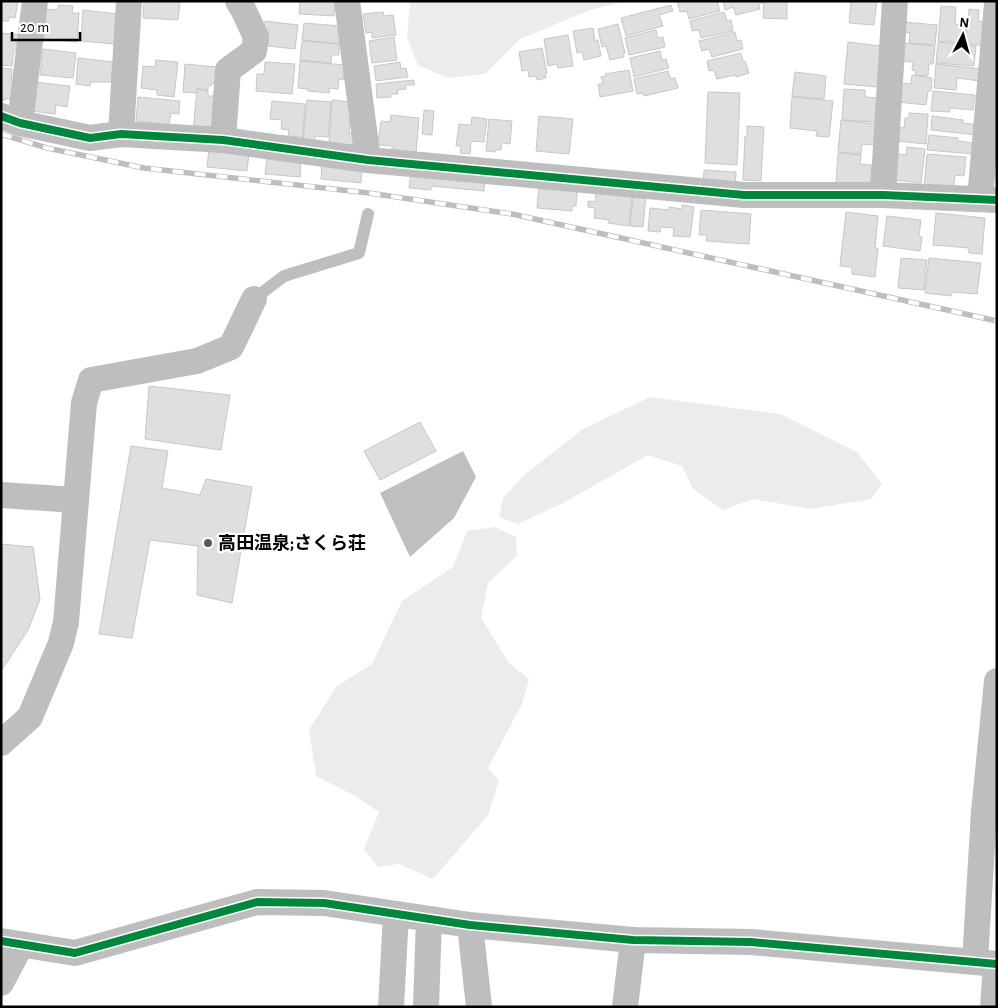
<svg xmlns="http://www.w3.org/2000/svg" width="998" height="1008" viewBox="0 0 998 1008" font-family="'Alegreya Sans','Noto Sans JP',sans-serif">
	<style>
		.green { fill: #ececec }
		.water { fill: #bfbfbf }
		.building { fill: #dfdfdf; stroke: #c7c7c7 }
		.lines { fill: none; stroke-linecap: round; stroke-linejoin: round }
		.lane { stroke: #bebebe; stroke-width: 12 }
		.street { stroke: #bebebe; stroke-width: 26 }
		.rail-casing { stroke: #bebebe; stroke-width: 5.5 }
		.rail { stroke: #fff; stroke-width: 4; stroke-dasharray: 11; stroke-linecap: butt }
		.cycleway-casing { stroke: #fff; stroke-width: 11 }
		.cycleway { stroke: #00873e; stroke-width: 8 }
		.poi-dot { fill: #595959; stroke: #fff; stroke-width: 2 }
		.labels { text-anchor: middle; stroke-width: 4.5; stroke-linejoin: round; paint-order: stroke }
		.poi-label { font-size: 18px; font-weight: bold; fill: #000; stroke: #fff; text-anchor: start }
	</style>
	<rect width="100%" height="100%" fill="#fff"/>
	<!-- green -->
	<g class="green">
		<path d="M410 1H628L590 10 520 39 485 74 448 78 418 65 407 38Z"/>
		<path d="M650 397 780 414 857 452 882 484 871 499 811 509 753 499 723 510 693 489 682 466 648 455 563 503 518 524 499 517 503 498 523 476 583 429Z"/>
		<path d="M495 527 516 537 517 556 488 583 481 618 509 663 529 679 522 704 488 768 499 781 488 815 433 879 399 864 378 867 364 849 379 812 355 796 316 776 309 730 336 687 372 664 402 601 453 567 467 531Z"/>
	</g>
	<!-- water -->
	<path class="water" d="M463 451 476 477 454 518 410 557 380 493Z"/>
	<!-- building -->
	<g class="building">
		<path d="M1 1 18 2 15 18 9 17 8 21H2L1 25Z"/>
		<path d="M144 1H180L178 20 143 18Z"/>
		<path d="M300 1H335L334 16 299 14Z"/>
		<path d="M677 1H717L720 11 689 19 687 11 680 12Z"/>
		<path d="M723 1H762L763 3 759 4 760 9 736 15 733 7 725 10Z"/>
		<path d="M764 1H787V19L763 18Z"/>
		<path d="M851 1H877L874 25 849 23Z"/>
		<path d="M58 5 73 6 72 13H79L77 42 44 39 46 9 58 10Z"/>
		<path d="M671 5 673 11 659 15 663 26 626 36 621 18Z"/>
		<path d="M941 6 956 7 955 24 966 25 965 43 938 41Z"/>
		<path d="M969 9 979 10 978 21 987 22 984 46 965 43Z"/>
		<path d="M83 10 118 14 115 44 81 41Z"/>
		<path d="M383 12 384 16 393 15 396 35 372 38V32L366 33 363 14Z"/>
		<path d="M724 12 727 21 731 20 733 31 701 38 699 30 692 31 690 21Z"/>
		<path d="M265 21 298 25 295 49 268 46 269 30H264Z"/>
		<path d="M904 22 937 25 935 45 909 43 910 33 903 32Z"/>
		<path d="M304 23 341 26 339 44 302 40Z"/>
		<path d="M618 24 625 53 623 54 624 57 610 60 606 46 602 47 598 29Z"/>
		<path d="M593 28 595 41 598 40 601 56 584 60 582 52 577 53 573 31Z"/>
		<path d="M656 30 658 38 663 37 665 47 629 55 625 38Z"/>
		<path d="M735 32 737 41 741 40 743 49 712 57 709 49 702 51 699 41Z"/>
		<path d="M1 33 22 35 20 51 14 50 12 66 1 65Z"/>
		<path d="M568 35 573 66 558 68 557 64 548 66 544 39Z"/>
		<path d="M394 37 397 60 372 63 369 41Z"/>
		<path d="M302 41 339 44V55H332L331 63 300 60Z"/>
		<path d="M848 42 881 46 877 87 844 84Z"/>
		<path d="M938 42 976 46 974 66 936 63Z"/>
		<path d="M904 43 935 46 933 64H929L928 76 915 75 916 71 912 70 913 62 902 61Z"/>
		<path d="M542 48 547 73 545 74 546 78 537 80 536 76 529 77 528 70 522 71 519 52Z"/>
		<path d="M43 49 76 53 73 78 40 75Z"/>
		<path d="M660 51 662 60 666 59 669 68 634 77 630 58Z"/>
		<path d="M741 53 743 61H745L749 73 736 77 735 75 717 79 714 70 709 71 707 61Z"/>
		<path d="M78 58 113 62 111 82H91L90 86 76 84Z"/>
		<path d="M156 60 178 62 174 97 157 95V90L141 88 143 66 155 67Z"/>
		<path d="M300 61 345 65 343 80 339 79 338 89 329 88V93L308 91V89L298 88Z"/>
		<path d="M265 62 295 64 292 94 256 91 257 74H264Z"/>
		<path d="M400 62 401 69 406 68 408 77 376 81 374 66Z"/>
		<path d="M185 64 217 67 215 84 212 83 211 86H208V90L197 88 196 93 183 92Z"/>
		<path d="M936 64 982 69 980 81 957 78 956 90 934 88Z"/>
		<path d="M1 68 12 69 11 80 15 81 13 99H4L3 101H1Z"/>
		<path d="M629 70 633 91 600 97 598 84H603L601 77 606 76 605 74Z"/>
		<path d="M668 71 670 78H675L678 88 644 96 643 93 637 94 634 79Z"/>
		<path d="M795 72 826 76 824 99 792 96Z"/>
		<path d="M912 75 932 78 931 91H928L926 105 898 102 900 83 911 84Z"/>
		<path d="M414 80V85H406V89L397 90 398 94H391V97L377 98 376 84Z"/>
		<path d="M34 82 70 86 67 107 56 105 55 114 31 111Z"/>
		<path d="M197 89 208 91V96H215L212 129 193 132Z"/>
		<path d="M844 89 865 90V97L878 98 876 122 842 120Z"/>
		<path d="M933 91 975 95 973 110 950 108V112L931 111Z"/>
		<path d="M708 92 740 93 737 165 705 163Z"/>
		<path d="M138 97 180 101 179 114 171 113 169 125 136 121Z"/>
		<path d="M792 97 833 101 829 137 816 136 817 131 790 128Z"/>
		<path d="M307 100 331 102 328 137 315 136V143L303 142Z"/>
		<path d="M332 100 352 102 349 133H356L355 145 329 143Z"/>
		<path d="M272 101 305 104 303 137 288 136 289 130 281 129 282 120 270 119Z"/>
		<path d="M424 110 434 111 432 135 422 134Z"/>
		<path d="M909 113 928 114 926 144 896 141 897 127 904 128 905 118H909Z"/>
		<path d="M391 115 419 118 416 154 392 151V146L378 145 381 121 390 122Z"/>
		<path d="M539 116 573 119 569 154 536 151Z"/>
		<path d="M932 116 963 120V123L979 125 977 135 931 130Z"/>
		<path d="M472 117 487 119 484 142 471 141 470 154 460 153 461 146H456L459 124 471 125Z"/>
		<path d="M489 119 512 121 510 144 502 143 501 150H495V152L486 151Z"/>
		<path d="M841 120 876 124 874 145 862 144 861 154 838 152Z"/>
		<path d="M747 126 764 127 761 181 743 180 745 136H747Z"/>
		<path d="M929 135 958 138V141L974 143 973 154 927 150Z"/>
		<path d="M907 147 925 149 921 183 895 180 898 154 906 155Z"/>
		<path d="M209 149 249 153 247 171 207 167Z"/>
		<path d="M838 153 861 155 860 164 872 165 870 186 836 183Z"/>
		<path d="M927 154 966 157 964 176 955 175 953 191 924 188Z"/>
		<path d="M267 158 301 162 300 177 265 174Z"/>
		<path d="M322 161 362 165 361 183 321 179Z"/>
		<path d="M704 170 736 172 735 187 703 186Z"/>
		<path d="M411 172 485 179 484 191 431 186V190L409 188Z"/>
		<path d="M539 185 577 192 576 206H572V211L537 208Z"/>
		<path d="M596 191 632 194 629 226 608 223 609 220 594 218 595 208 588 207V201L595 202Z"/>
		<path d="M633 195 646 196 643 227 630 226Z"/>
		<path d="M682 205 694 207 690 237 673 236 674 228 661 227 660 232 648 231 650 208 669 210V207L682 209Z"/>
		<path d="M701 210 751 214 749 244 706 241 707 235H699Z"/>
		<path d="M846 212 878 216 875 248H878L875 277 852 274V267L840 266Z"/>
		<path d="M936 213 985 218 982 254 969 253V248L933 245Z"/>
		<path d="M887 216 921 220 919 236 922 237 920 251 883 246Z"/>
		<path d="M901 258 927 260 924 290 898 288Z"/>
		<path d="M929 258 981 263 977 294 952 292 951 296 925 293Z"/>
		<path d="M149 386 230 395 221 450 145 439Z"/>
		<path d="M420 422 436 451 380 480 364 451Z"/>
		<path d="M131 446 168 451 162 488 200 495 206 479 252 487 232 603 197 595 198 546 150 540 132 638 99 634Z"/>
		<path d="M1 544 33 547 40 599 28 630 1 671Z"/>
	</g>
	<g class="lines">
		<!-- lane -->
		<path class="lane" d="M254 299 284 276 359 253 368 214"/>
		<!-- street -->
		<g class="street">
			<path d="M347 1 368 160"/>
			<path d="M1 116 20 123 90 138 121 134 223 140 368 160 744 195H883L997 200"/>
			<path d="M20 123 35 1"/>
			<path d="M121 134 129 1"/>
			<path d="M223 140 228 70 254 51 256 37 243 9 238 1"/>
			<path d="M883 195 895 1"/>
			<path d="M980 199 997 4"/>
			<path d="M1 495 76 500"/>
			<path d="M1 743 30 717 61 643 66 622 84 403 91 380 197 361 231 347 254 299"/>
			<path d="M470 925 479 1007"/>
			<path d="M1 941 75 953 257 902 324 903 470 925 633 940 751 942 997 964"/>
			<path d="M975 961 984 812 997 681"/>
			<path d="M1 983 21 945"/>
			<path d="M391 1007 396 914"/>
			<path d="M426 1007 429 919"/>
			<path d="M625 1007 633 940"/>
			<path d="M993 1007 996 964"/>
		</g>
		<defs>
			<path id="rail" d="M1 134 47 148 144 168 369 193 512 214 997 321"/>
		</defs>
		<!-- rail casing -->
		<use href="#rail" class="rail-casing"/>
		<!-- rail -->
		<use href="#rail" class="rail"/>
		<defs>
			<g id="cycleway">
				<path d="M1 116 20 123 90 138 121 134 223 140 368 160 744 195H883L997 200"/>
				<path d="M1 941 75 953 257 902 324 903 470 925 633 940 751 942 997 964"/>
			</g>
		</defs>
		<!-- cycleway casing -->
		<use href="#cycleway" class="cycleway-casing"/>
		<!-- cycleway -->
		<use href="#cycleway" class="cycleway"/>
	</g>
	<!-- markers -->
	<circle class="poi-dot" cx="208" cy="543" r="5"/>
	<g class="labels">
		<!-- poi labels -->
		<g class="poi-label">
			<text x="218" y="549">高田温泉;さくら荘</text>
		</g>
	</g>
	<!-- border -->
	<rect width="998" height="1008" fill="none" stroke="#000000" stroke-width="5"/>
	<!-- north arrow -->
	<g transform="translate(963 35) rotate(6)" stroke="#ffffff" stroke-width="4" paint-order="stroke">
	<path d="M0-4L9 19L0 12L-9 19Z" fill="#000000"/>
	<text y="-8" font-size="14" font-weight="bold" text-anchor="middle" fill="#000000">N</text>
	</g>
	<!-- scale -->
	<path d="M12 32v8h68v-8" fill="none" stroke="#000000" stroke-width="2.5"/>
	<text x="20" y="32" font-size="15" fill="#000000" stroke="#ffffff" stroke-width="4" paint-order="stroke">20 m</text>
</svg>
